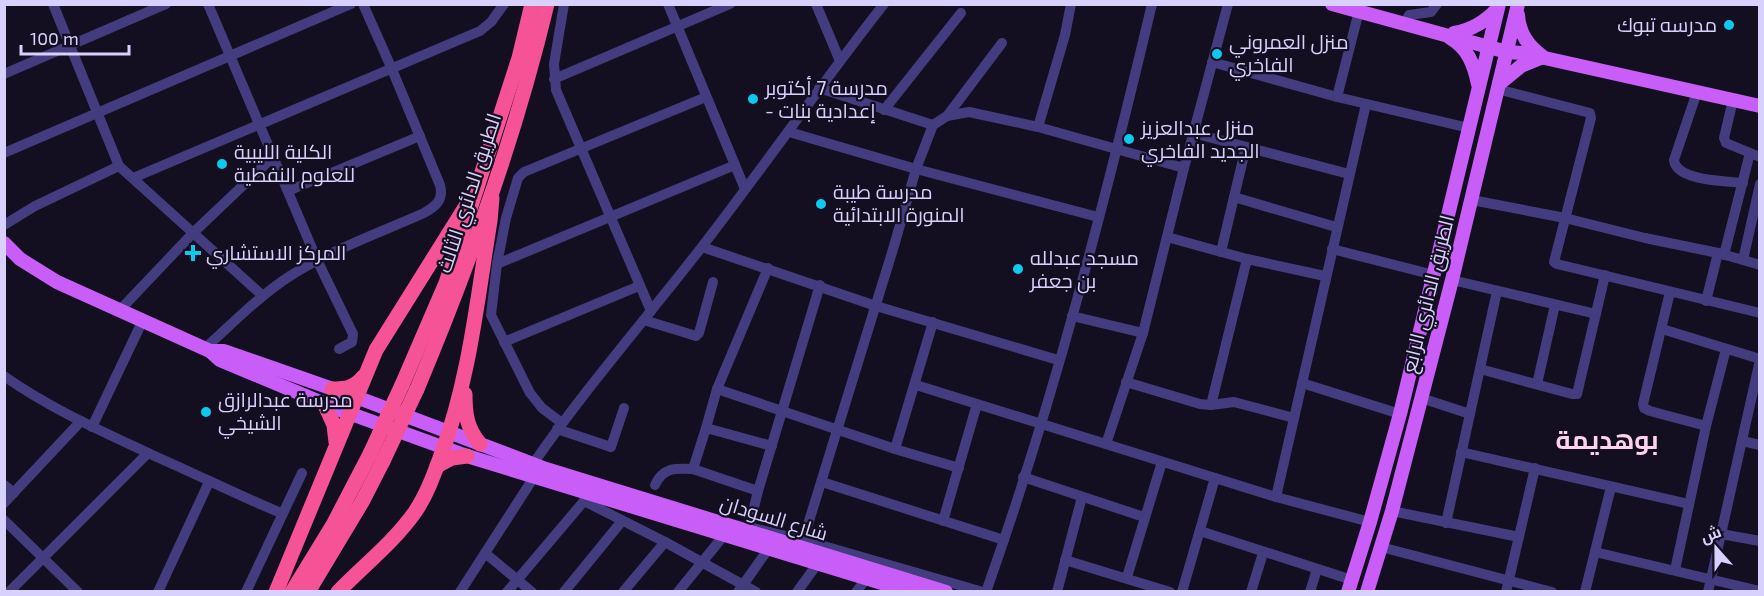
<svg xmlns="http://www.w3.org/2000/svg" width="1764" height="596" viewBox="0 0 1764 596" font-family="'Exo 2',Cairo,sans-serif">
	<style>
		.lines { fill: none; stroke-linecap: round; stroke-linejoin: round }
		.minor { stroke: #433c7e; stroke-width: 10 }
		.major { stroke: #c85ef7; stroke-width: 14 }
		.highway { stroke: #f65396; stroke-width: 15 }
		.highway-bridge { stroke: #f65396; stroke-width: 15 }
		.poi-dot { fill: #0cc9ee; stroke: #130f21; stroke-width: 2 }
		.labels { text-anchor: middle; stroke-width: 4.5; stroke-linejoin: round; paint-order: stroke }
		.poi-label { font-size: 20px; fill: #d9d1fd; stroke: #130f21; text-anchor: start }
		.street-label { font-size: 20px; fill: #d9d1fd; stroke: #130f21 }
		.district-label { font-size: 26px; font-weight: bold; fill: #fdd3eb; stroke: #130f21 }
	</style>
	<rect width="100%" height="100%" fill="#130f21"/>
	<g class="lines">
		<!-- minor -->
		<g class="minor">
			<path d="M53 4 119 166 263 296"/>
			<path d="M208 4 317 260 353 334 352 342 339 349"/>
			<path d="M564 4 554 64 556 90 651 311"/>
			<path d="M668 4 745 189"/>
			<path d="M816 4 840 61"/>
			<path d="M1405 23 1409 15 1431 12 1437 4"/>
			<path d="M1212 62 1337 97 1469 128"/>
			<path d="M4 74 166 4"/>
			<path d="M554 79 730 4"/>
			<path d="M819 88 933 125"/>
			<path d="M1497 89 1590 113 1591 118 1554 262 1557 264 1760 313"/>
			<path d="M1697 92 1674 160C1676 181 1726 181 1743 183"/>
			<path d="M1337 97 1359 11"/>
			<path d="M1733 100 1724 138 1726 143 1760 157"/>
			<path d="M884 110 961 13"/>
			<path d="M947 116 969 112 1038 127 1184 168"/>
			<path d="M1038 127 1065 35 1071 4"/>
			<path d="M789 132 916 169 1098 217"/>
			<path d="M1193 133 1349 174"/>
			<path d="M1246 147 1234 197 1336 227"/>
			<path d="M4 153 351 4"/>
			<path d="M133 178 480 31 491 22 504 4"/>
			<path d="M288 191 420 136"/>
			<path d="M1472 200 1565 218 1645 238 1718 253 1706 301"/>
			<path d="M4 225 35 206 119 166"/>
			<path d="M1167 237 1247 259 1325 276"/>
			<path d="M702 247 876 306 1058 360"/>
			<path d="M1332 249 1434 275"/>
			<path d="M1221 252 1234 197"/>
			<path d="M1718 253 1743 260 1760 184"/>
			<path d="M1724 255 1750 153"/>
			<path d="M1743 260 1760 265"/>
			<path d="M497 264 735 165"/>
			<path d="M1452 280 1596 314"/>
			<path d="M820 285 758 491 750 524 753 528 803 540 983 592"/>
			<path d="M1670 292 1643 404 1644 408 1650 411 1706 426"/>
			<path d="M119 311 194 232 273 157"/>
			<path d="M1072 316 1143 333"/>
			<path d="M644 320 696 336 699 333 713 282"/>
			<path d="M1662 329 1760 359"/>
			<path d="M504 342 639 286"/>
			<path d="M205 348C232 324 259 296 290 276 331 250 379 233 424 213 436 206 444 200 440 185L391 67 363 4"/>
			<path d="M1480 369 1572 394H1577L1605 275"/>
			<path d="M4 376C52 410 106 433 159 458 200 476 240 496 281 513"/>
			<path d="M1126 382 1200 404 1211 405 1234 402 1294 418"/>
			<path d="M1302 383 1400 414"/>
			<path d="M1537 384 1555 305"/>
			<path d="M916 385 1276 497 1370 522"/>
			<path d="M717 389 895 449 959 468"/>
			<path d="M1421 398 1470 414"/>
			<path d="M1211 405 1247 259"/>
			<path d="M562 423 542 408 530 393 491 315 497 264 506 218 518 178 524 172 706 97"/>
			<path d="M92 427 143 320"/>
			<path d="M706 428 717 389 768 268"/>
			<path d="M557 429 611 447 624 408"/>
			<path d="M1742 441 1760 445"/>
			<path d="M1106 444 1143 333 1184 168 1228 4"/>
			<path d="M895 449 933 322"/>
			<path d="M1461 452 1689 504"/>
			<path d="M533 464C585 389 645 320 701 248 763 168 821 84 884 4"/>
			<path d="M1023 477 1144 517"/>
			<path d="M822 482 1004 540"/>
			<path d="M4 485 14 493"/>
			<path d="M655 485C663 467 676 468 693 469"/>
			<path d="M758 491 693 469 706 428 772 446"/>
			<path d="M1276 497 1366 104"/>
			<path d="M4 503 81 421"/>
			<path d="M1392 511 1519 537"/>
			<path d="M4 520 78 592"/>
			<path d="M943 521 977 404"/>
			<path d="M1446 523 1497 291"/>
			<path d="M1200 531 1352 580"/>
			<path d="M1721 534 1760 541"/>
			<path d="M801 547 894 246 916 169 933 125 947 116 1002 43"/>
			<path d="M1381 547 1552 592"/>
			<path d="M1595 552 1760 591"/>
			<path d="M485 553 532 592"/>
			<path d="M1065 560 1170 592"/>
			<path d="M1675 570 1706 426 1726 349"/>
			<path d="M1127 577 1162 462"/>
			<path d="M9 592 148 453"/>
			<path d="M158 592 209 482"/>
			<path d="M246 592 302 473"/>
			<path d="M460 592 534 477"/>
			<path d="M507 592 584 501 665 542 756 592"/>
			<path d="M564 592 622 521"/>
			<path d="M623 592 665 542"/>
			<path d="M678 592 725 534"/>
			<path d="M738 592 769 548"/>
			<path d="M797 592 818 563"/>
			<path d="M856 592 867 578"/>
			<path d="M986 592C1054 400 1105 202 1152 4"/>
			<path d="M1057 592 1082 497"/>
			<path d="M1182 592 1215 478"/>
			<path d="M1251 592 1263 553"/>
			<path d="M1310 592 1317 569"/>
			<path d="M1506 592 1535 468"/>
			<path d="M1585 592 1611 487"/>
			<path d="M1708 592 1760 360"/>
		</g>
		<!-- major -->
		<g class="major">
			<path d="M1332 4 1507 52 1522 53 1760 106"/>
			<path d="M1518 15C1519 33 1528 46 1542 56"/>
			<path d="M1454 33C1472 30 1485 22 1497 9"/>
			<path d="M1450 38C1468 48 1474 65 1478 84"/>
			<path d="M1499 84 1521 66 1543 57"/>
			<path d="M4 243 20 259 57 282 210 351 220 360 332 407 467 456 911 592"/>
			<path d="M210 351H224L356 397 546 469 946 592"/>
			<path d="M1348 592 1370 522 1400 414 1499 4"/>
			<path d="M1367 592 1392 511 1452 280 1518 4"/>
		</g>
		<!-- highway -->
		<g class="highway">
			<path d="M402 385 446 283 519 58 532 4"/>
			<path d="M332 389C346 389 354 388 363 377"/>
			<path d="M417 389C470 263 515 138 547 4"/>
			<path d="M465 394C465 415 467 428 480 444"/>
			<path d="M324 403 334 425 336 442"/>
			<path d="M437 466 452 458 467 456"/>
			<path d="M276 592 376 350 476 190"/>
			<path d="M292 592 333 525 370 454"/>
			<path d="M308 592 362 502 383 461"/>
			<path d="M338 592C363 566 394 542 415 512 426 496 433 477 440 458 469 382 477 301 490 221L492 198"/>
		</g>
		<!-- highway-bridge -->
		<g class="highway-bridge">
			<path d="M370 454 402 385"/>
			<path d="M383 461 417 389"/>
		</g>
	</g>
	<!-- markers -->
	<g class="poi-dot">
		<circle cx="1729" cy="25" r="6"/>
		<circle cx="1217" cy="54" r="6"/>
		<circle cx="753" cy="99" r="6"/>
		<circle cx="1129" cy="139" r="6"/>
		<circle cx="222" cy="164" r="6"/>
		<circle cx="821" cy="204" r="6"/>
		<path d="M190 244h6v6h6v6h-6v6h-6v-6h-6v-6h6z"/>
		<circle cx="1018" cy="269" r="6"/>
		<circle cx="206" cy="412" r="6"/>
	</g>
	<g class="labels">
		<!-- poi labels -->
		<g class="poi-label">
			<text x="1717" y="32" text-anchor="end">مدرسه تبوك</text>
			<text x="1229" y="49">منزل العمروني<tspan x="1229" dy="23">الفاخري</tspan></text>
			<text x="765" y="95">مدرسة 7 أكتوبر<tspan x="765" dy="23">- إعدادية بنات</tspan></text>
			<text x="1141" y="135">منزل عبدالعزيز<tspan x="1141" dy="23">الجديد الفاخري</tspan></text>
			<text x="234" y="159">الكلية الليبية<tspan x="234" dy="23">للعلوم النفطية</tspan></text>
			<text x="833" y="199">مدرسة طيبة<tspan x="833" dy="23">المنورة الابتدائية</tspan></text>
			<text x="206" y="260">المركز الاستشاري</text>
			<text x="1030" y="265">مسجد عبدلله<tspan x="1030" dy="23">بن جعفر</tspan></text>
			<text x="218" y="407">مدرسة عبدالرازق<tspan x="218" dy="23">الشيخي</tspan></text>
		</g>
		<!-- street labels -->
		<g class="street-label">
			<text transform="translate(469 193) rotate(-72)" y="7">الطريق الدائري الثالث</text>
			<text transform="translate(1428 294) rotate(-76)" y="7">الطريق الدائري الرابع</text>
			<text transform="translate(774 518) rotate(17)" y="7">شارع السودان</text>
		</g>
		<!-- district labels -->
		<g class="district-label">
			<text x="1607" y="449">بوهديمة</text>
		</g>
	</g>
	<!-- border -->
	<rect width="1764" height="596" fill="none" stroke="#d9d1fd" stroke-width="12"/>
	<!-- north arrow -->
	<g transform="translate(1716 548) rotate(339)" stroke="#130f21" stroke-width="4.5" paint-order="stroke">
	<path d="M0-4.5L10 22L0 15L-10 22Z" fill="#d9d1fd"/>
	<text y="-9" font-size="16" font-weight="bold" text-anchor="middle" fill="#d9d1fd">ش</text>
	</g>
	<!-- scale -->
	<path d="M21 45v9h108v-9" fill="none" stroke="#d9d1fd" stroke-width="3"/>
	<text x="30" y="45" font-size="18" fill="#d9d1fd" stroke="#130f21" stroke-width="4.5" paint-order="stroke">100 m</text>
</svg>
